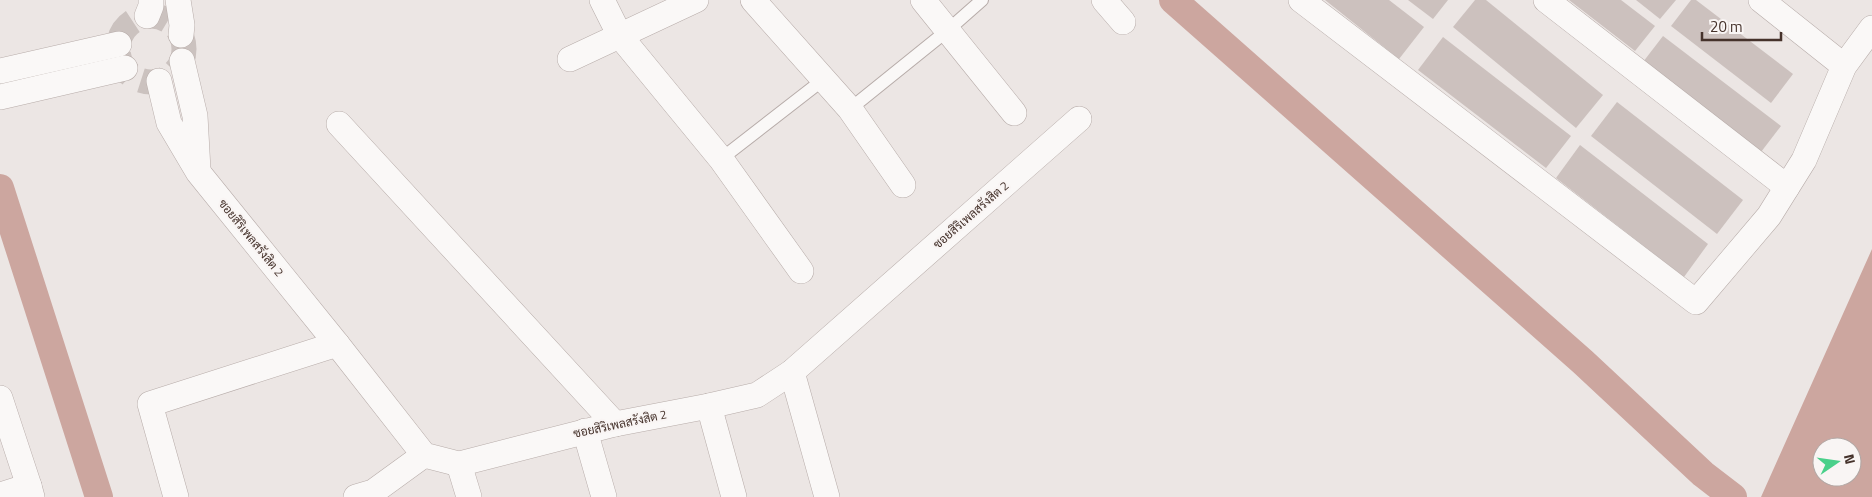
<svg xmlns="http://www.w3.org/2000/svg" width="1872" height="497" viewBox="0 0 1872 497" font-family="'Titillium Web',Sarabun,sans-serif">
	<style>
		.water { fill: #cca69f; fill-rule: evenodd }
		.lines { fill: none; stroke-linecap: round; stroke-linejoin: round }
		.canal { stroke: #cca69f; stroke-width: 28 }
		.building { fill: #ccc1be }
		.street-tunnel { stroke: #cbc2bf; stroke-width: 25; stroke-dasharray: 25 12; stroke-linecap: butt }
		.lane-casing { stroke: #b7aca9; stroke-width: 14 }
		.street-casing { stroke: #b7aca9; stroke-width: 26 }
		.lane { stroke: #faf8f7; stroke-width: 12 }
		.street { stroke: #faf8f7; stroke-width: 25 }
		.labels { text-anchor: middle; stroke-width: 4.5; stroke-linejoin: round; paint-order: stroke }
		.street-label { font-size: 12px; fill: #45322b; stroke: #f9f5f4 }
	</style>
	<rect width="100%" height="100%" fill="#ece6e4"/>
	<!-- water -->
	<path class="water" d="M1872 249V497H1761ZM1822 447H1852V477H1822Z"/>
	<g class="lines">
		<!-- canal -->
		<g class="canal">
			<path d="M1173 0 1583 362 1703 474 1733 497"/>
			<path d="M0 188 99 497"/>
		</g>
	</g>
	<!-- building -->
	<g class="building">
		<path d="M1325 0H1389L1424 27 1399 59Z"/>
		<path d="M1408 0H1448L1433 19Z"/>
		<path d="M1475 0H1486L1603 95 1576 128 1453 27Z"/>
		<path d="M1569 0H1621L1655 26 1635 51Z"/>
		<path d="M1636 0H1676L1660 19Z"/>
		<path d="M1691 0H1696L1793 74 1771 103 1671 26Z"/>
		<path d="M1663 36 1781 126 1761 152 1643 62Z"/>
		<path d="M1443 37 1571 136 1546 168 1418 70Z"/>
		<path d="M1617 102 1743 200 1717 234 1591 136Z"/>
		<path d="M1580 145 1708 244 1684 277 1556 178Z"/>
	</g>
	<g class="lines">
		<!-- street-tunnel -->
		<circle class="street-tunnel" cx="151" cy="49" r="33"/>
		<defs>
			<g id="lane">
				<path d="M850 109 948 30 982 0"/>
				<path d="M721 159 824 79"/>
			</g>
			<g id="street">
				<path d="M178 0 182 25 181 35"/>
				<path d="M602 0 620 36 721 159 801 271"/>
				<path d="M753 0 850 109 903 185"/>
				<path d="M923 0 1014 113"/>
				<path d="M1104 0 1123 22"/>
				<path d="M1301 0 1696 302 1769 216 1804 160 1844 66 1872 28"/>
				<path d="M1546 0 1787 187"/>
				<path d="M1761 0 1844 66"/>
				<path d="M147 16 151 6V0"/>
				<path d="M570 59 696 0"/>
				<path d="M182 61 195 116 198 170"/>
				<path d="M0 71 119 44"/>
				<path d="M159 81 169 123 198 172 337 344 424 455 459 464 615 424 709 406 757 395 792 372 1079 119"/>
				<path d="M0 97 125 68"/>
				<path d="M339 124 615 424"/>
				<path d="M792 372 827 497"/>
				<path d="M0 398 29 486"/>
				<path d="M709 406 734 497"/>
				<path d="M585 431 604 497"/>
				<path d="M459 464 469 497"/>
				<path d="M0 495 29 486 32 497"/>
				<path d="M176 497 150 404 337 344"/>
				<path d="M356 497 373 492 424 455"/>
			</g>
		</defs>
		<!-- lane casing -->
		<use href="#lane" class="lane-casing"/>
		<!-- street casing -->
		<use href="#street" class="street-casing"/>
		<!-- lane -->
		<use href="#lane" class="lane"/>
		<!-- street -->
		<use href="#street" class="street"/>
	</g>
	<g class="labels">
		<!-- street labels -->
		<g class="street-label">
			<text transform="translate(971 215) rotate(-41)" y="4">ซอยสิริเพลสรังสิต 2</text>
			<text transform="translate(251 238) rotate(51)" y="4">ซอยสิริเพลสรังสิต 2</text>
			<text transform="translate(620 424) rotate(-12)" y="4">ซอยสิริเพลสรังสิต 2</text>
		</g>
	</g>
	<!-- north arrow -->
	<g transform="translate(1837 462) rotate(77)"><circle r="24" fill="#f9f5f4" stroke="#b1a7a4"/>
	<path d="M0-4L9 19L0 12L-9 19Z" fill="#4ad08a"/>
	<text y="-8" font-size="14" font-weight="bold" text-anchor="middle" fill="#45322b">N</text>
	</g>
	<!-- scale -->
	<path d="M1702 32v8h79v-8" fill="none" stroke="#45322b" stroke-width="2.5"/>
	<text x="1710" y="32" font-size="15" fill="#45322b" stroke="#f9f5f4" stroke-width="4" paint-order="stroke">20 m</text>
</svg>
